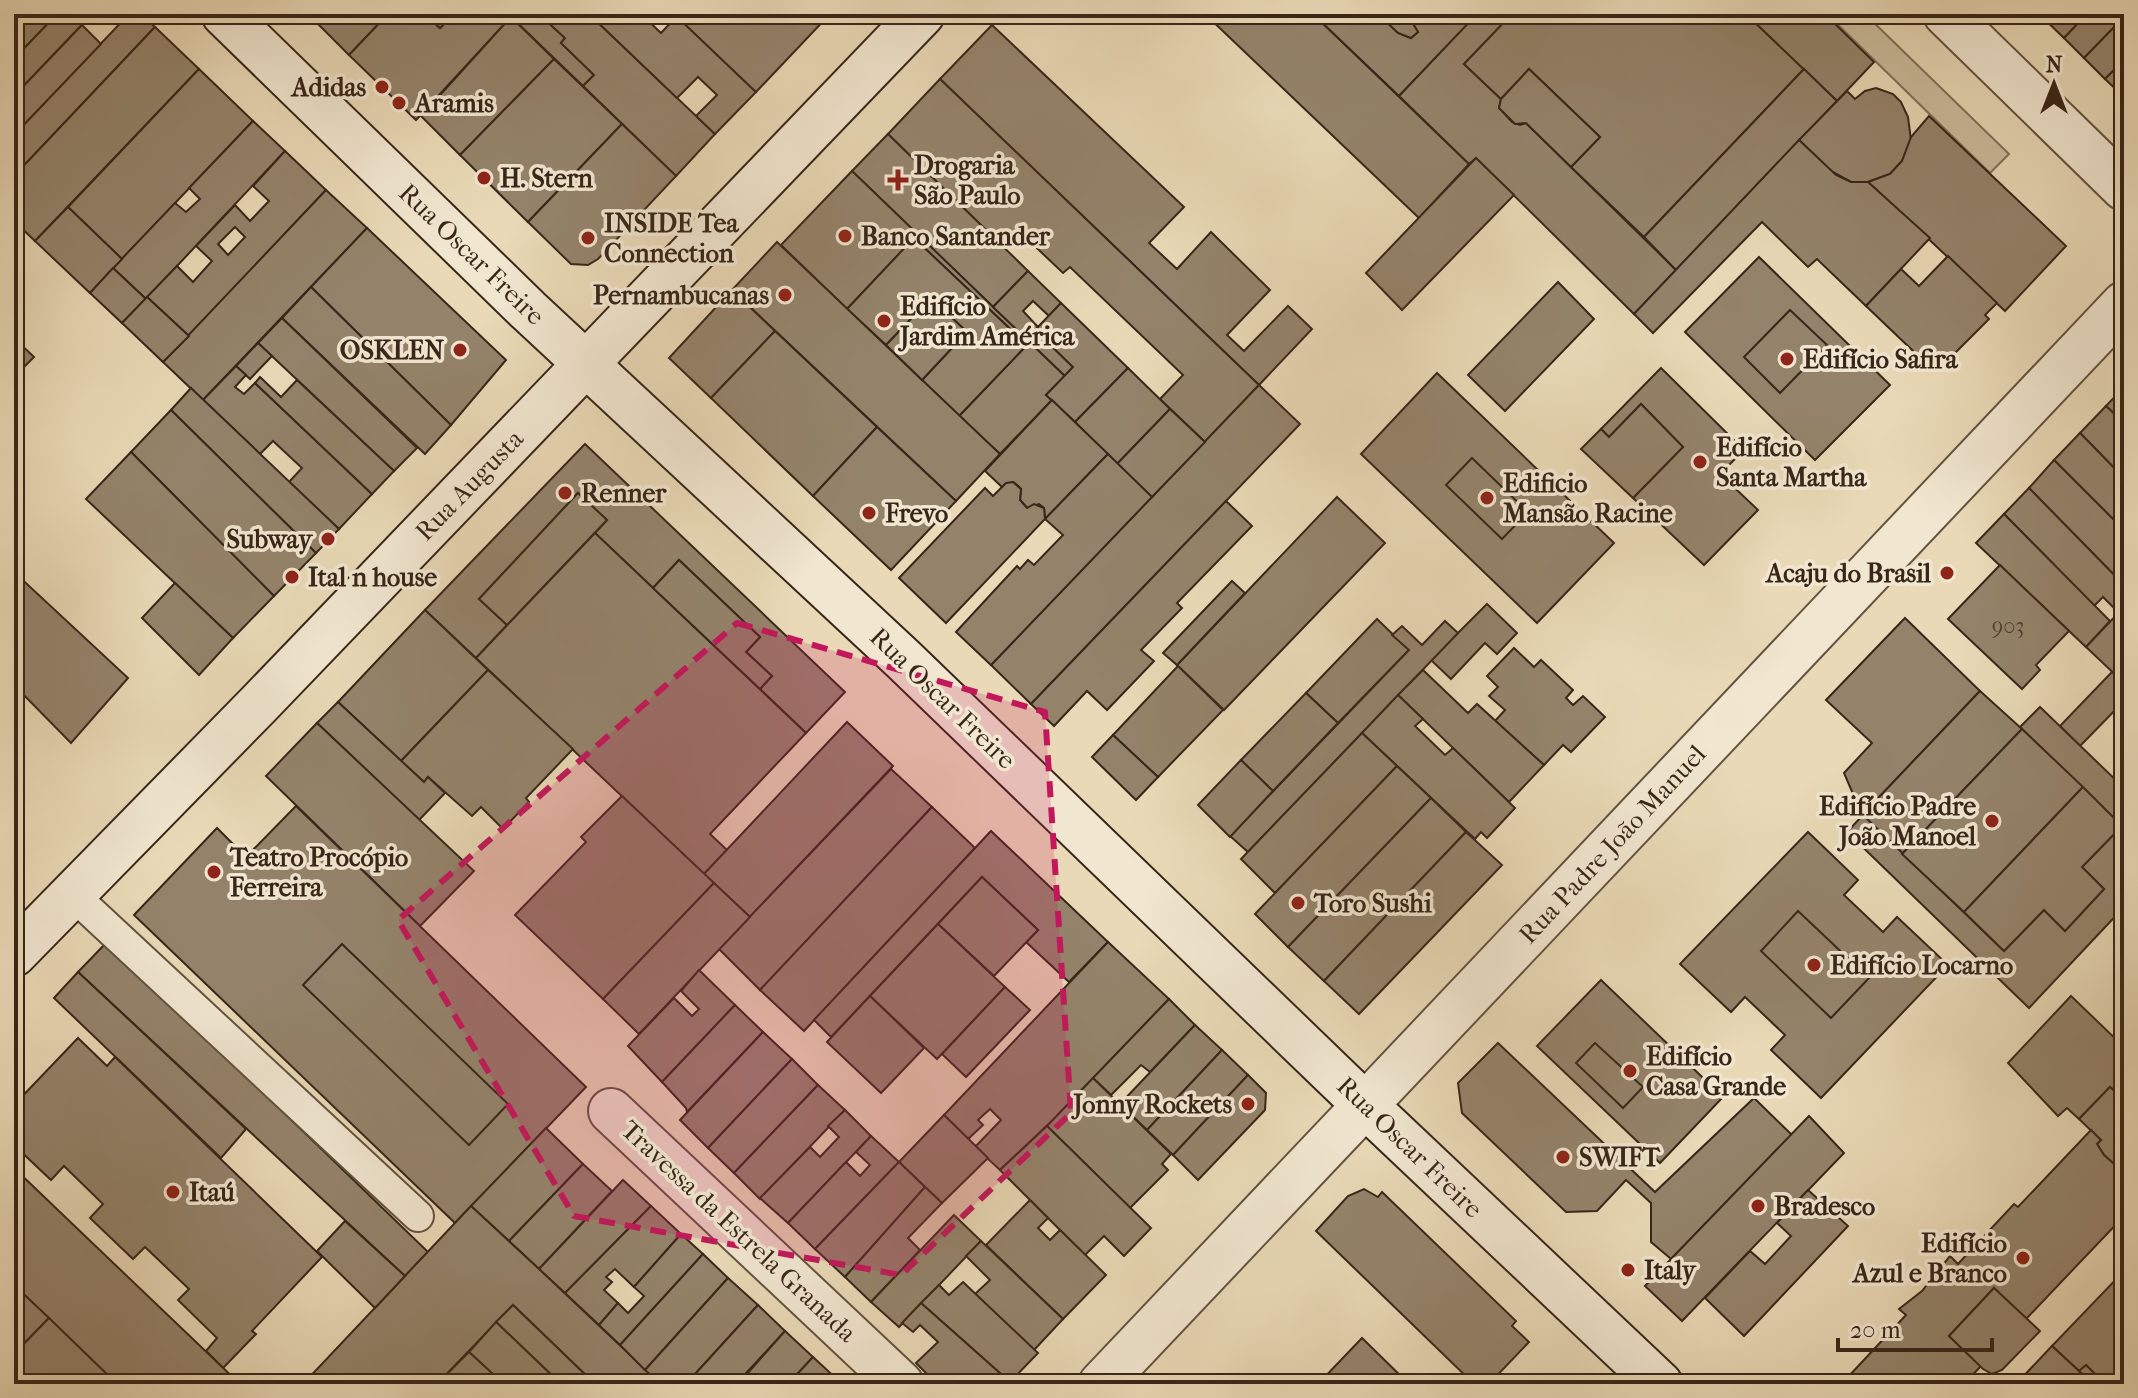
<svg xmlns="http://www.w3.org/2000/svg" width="2138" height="1398" viewBox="0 0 2138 1398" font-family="'IM FELL French Canon',serif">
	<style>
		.garden { fill: #cbbb9b; stroke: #82705a; stroke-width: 2 }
		.building { fill: #94836b; stroke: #382619; stroke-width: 2; fill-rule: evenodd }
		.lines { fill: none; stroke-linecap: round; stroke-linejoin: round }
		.lane-casing { stroke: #645340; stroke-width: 34 }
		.street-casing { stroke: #645340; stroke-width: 48 }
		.secondary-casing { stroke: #382619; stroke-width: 48 }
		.lane { stroke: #f1e6d0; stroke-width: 30 }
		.street { stroke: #f1e6d0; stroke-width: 44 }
		.secondary { stroke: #f1e6d0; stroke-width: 44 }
		.marked { fill: #c2185b; fill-opacity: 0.2; stroke: #c2185b; stroke-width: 6; stroke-dasharray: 16 10; stroke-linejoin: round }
		.poi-dot { fill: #8f2418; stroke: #f1e6d0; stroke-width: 3 }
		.labels { text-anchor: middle; stroke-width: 7; stroke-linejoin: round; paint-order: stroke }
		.number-label { font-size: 22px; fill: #4f3d2e }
		.poi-label { font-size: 26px; font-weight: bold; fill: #382619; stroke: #f1e6d0; text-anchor: start }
		.street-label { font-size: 26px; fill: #382619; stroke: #f1e6d0 }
	</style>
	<rect width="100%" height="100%" fill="#e9d9b6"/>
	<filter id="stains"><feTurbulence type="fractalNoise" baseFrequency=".0025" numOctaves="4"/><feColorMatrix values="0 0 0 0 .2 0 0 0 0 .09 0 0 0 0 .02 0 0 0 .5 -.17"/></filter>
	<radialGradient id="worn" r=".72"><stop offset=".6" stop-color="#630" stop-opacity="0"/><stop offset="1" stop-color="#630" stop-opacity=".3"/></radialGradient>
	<!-- garden -->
	<path class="garden" d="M1827 14H1865L2009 154 1990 173Z"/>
	<!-- building -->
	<g class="building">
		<path d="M14 14H57L14 59Z"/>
		<path d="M57 14H92L14 96V59Z"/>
		<path d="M129 14H141L155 27 14 176V135Z"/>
		<path d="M308 14H388L349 55Z"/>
		<path d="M388 14H435L430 19 440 28 454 14H508L511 17 416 120 349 55Z"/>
		<path d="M435 14H454L440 28 430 19Z"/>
		<path d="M508 14H539L565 38 561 43 594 75 583 86Z"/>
		<path d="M539 14H589L715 134 676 176 583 86 594 75 561 43 565 38Z"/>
		<path d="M589 14H641L661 33 677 16 756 92 715 134 696 116 717 95 698 77 677 98Z"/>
		<path d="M674 14H830L756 92Z"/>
		<path d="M1205 14H1313L1469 164 1419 218Z"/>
		<path d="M1313 14H1378L1398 33 1411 38 1418 32 1407 14H1467L1473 19 1399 96Z"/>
		<path d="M1378 14H1407L1418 32 1411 38 1398 33Z"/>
		<path d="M1477 14H1512L1464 64 1501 99 1499 108 1512 122 1520 125 1526 123 1676 270 1634 314 1476 158 1469 164 1399 96Z"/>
		<path d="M1512 14H1746L1804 69 1644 237 1571 167 1600 137 1529 69 1501 99 1464 64Z"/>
		<path d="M1746 14H1825L1874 62 1837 101Z"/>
		<path d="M2039 14H2087L2064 38Z"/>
		<path d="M2087 14H2124V17L2084 58 2064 38Z"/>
		<path d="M511 17 554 59 460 155 421 116Z"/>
		<path d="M2124 17V60L2105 79 2084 58Z"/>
		<path d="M82 25 101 44 14 135V96Z"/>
		<path d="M992 25 1184 207 1149 243 1177 269 1211 232 1270 290 1227 335 1244 351 1288 306 1312 329 1259 385 940 79Z"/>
		<path d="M155 27 199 69 35 241 14 221V176Z"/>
		<path d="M554 59 622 124 528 222 460 155Z"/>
		<path d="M2124 60V95L2123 96 2105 79Z"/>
		<path d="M199 69 253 121 122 259 68 207Z"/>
		<path d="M1529 69 1600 137 1571 167 1526 123 1515 124 1499 108 1501 99Z"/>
		<path d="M1804 69 1837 101 1676 270 1644 237Z"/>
		<path d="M940 79 1259 385 1205 442 1160 399 1183 375 1070 267 1063 273 1020 232 1005 249 888 134Z"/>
		<path d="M1876 88 1893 94 1901 102 1908 117 1911 140 1902 161 1890 174 1868 182H1851L1831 171 1799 140 1847 91 1855 99 1865 91Z"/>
		<path d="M1929 116 2066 246 2005 311 1868 182 1890 174 1902 161 1911 137Z"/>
		<path d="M253 121 285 151 146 299 113 268 175 203 186 212 200 199 189 188Z"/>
		<path d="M622 124 676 176 598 259 588 265 571 264 528 222Z"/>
		<path d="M888 134 1028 271 993 307 852 171Z"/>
		<path d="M1799 140 1836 175 1851 182H1868L1930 238 1866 306 1817 259 1808 267 1762 222 1653 333 1634 314Z"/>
		<path d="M285 151 326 190 189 336 147 297 177 266 193 282 212 261 196 246 235 205 250 221 269 201 253 186ZM235 227 245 237 228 255 218 244Z"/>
		<path d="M1476 158 1514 195 1402 310 1366 273Z"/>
		<path d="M852 171 1065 376 1046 395 1052 400 1000 454 959 416 1027 345 914 238 847 309 781 245Z"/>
		<path d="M326 190 367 228 203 400 163 362Z"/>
		<path d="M68 207 122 259 90 293 35 241Z"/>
		<path d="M367 228 506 360 451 425 311 287Z"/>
		<path d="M914 238 1027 345 959 416 922 380 967 332 931 298 886 345 847 309Z"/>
		<path d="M777 242 1000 454 956 501 732 290Z"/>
		<path d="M1948 256 1997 303 1985 315 1989 319 1948 360 1945 357 1933 370 1866 306 1901 269 1919 286Z"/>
		<path d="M1759 257 1890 385 1815 460 1685 332Z"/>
		<path d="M113 268 146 299 122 323 90 293Z"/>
		<path d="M1028 271 1061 303 1049 316 1033 301 1023 311 1038 327 1035 330 1073 367 1065 376 993 307Z"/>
		<path d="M1558 282 1594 319 1505 411 1468 375Z"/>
		<path d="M311 287 451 425 425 454 282 318Z"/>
		<path d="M732 290 775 331 711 398 669 358Z"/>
		<path d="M147 297 189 336 163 362 122 323Z"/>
		<path d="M931 298 967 332 922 380 886 345Z"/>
		<path d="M1061 303 1128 368 1075 422 1046 395 1073 367 1035 330Z"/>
		<path d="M1790 310 1827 345 1780 393 1744 357Z"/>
		<path d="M282 318 417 448 394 471 258 343Z"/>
		<path d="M775 331 877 427 813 496 711 398Z"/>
		<path d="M14 338 34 357 14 377Z"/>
		<path d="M258 343 272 356 250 379 236 366Z"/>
		<path d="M236 366 246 375 235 387 244 394 255 383 372 494 339 529 289 482 302 468 273 441 260 454 203 400Z"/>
		<path d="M1128 368 1170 409 1117 464 1075 422Z"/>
		<path d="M1661 368 1744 450 1720 474 1758 510 1704 565 1633 498 1683 447 1641 404 1609 437 1601 429Z"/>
		<path d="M1437 373 1614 543 1537 623 1361 454Z"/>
		<path d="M260 377 281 397 297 380 394 471 372 494 255 383Z"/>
		<path d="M1259 385 1300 424 1031 704 991 665Z"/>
		<path d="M2124 387V423L2106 406Z"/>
		<path d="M191 388 339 529 316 553 171 410Z"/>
		<path d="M1052 400 1108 454 1045 519 1044 508 1039 504 1027 508 1020 500 1021 489 1017 485 1013 482 1002 487 985 471Z"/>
		<path d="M1641 404 1683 447 1633 498 1581 449 1601 429 1609 437Z"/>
		<path d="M2106 406 2124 423V478L2080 433Z"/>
		<path d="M1170 409 1205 442 1152 497 1117 464Z"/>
		<path d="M171 410 316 553 274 596 131 452Z"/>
		<path d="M877 427 956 501 891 570 813 496Z"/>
		<path d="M2080 433 2124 478V530L2054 460Z"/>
		<path d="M585 444 845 692 806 733 760 689 772 676 746 652 760 637 679 560 653 588 595 533 607 520 578 493 479 599 507 625 476 658 425 610Z"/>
		<path d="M131 452 274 596 233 638 86 499Z"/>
		<path d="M1108 454 1152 497 991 665 956 632 1017 566 1020 569 1028 560 1034 565 1063 535 1045 519Z"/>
		<path d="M1472 458 1528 512 1502 539 1446 485Z"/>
		<path d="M2054 460 2124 530V585L2029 488Z"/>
		<path d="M1013 482 1021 489 1020 500 1027 508 1034 504 1044 508 1045 519 946 623 899 578 985 488 993 496 1006 483Z"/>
		<path d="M2029 488 2124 585V607L2119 613 2103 597 2094 606 2004 514Z"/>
		<path d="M578 493 607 520 507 625 479 599Z"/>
		<path d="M1337 497 1385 543 1224 710 1177 665Z"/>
		<path d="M1226 501 1252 526 1177 603 1182 608 1141 650 1154 661 1107 710 1087 691 1054 726 1031 704Z"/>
		<path d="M2004 514 2110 621 2086 647 1976 543Z"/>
		<path d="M595 533 806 733 710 834 727 850 704 874 476 658Z"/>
		<path d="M679 560 760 637 746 652 772 676 760 689 653 588Z"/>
		<path d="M2000 565 2069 631 2036 665 2040 670 2022 689 1948 619Z"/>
		<path d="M14 572 128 678 71 743 14 685Z"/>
		<path d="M1232 581 1245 593 1177 665 1163 653Z"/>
		<path d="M175 583 233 638 199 675 142 618Z"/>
		<path d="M1487 604 1517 633 1497 654 1485 643 1451 679 1431 660Z"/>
		<path d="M2124 607V683L2086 647Z"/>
		<path d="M425 610 488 670 401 761 338 702Z"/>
		<path d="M1905 618 1980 691 1862 815 1844 773 1872 743 1826 700Z"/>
		<path d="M1377 619 1409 650 1338 723 1306 693Z"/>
		<path d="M1445 621 1458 633 1248 852 1230 836 1409 650 1392 635 1402 626 1422 645Z"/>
		<path d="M1514 648 1534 667 1541 660 1573 690 1566 698 1573 705 1583 696 1605 717 1571 752 1563 745 1544 765 1495 721 1505 710 1489 696 1498 687 1487 676Z"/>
		<path d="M1178 666 1223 710 1158 777 1113 735Z"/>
		<path d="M488 670 573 749 526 798 529 802 503 829 481 807 472 816 428 777 424 782 401 761Z"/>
		<path d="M1423 670 1468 713 1477 704 1544 765 1509 802 1398 695Z"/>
		<path d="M2112 672 2124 683V701L2080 746 2060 726Z"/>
		<path d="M1980 691 2022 729 1902 854 1862 815Z"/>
		<path d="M1306 693 1338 723 1273 791 1241 760Z"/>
		<path d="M1398 695 1423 719 1415 726 1445 755 1453 748 1515 808 1487 838 1481 832 1475 839 1362 733Z"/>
		<path d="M338 702 424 782 428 777 445 793 419 820 317 723Z"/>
		<path d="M2040 707 2124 788V907L2029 1008 1847 832 1863 815 2004 951 2044 910 2065 931 2104 889 2082 867 2122 826 2020 727Z"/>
		<path d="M847 722 893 766 750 917 704 874Z"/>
		<path d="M317 723 474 871 420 926 266 776Z"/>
		<path d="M2022 729 2083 787 1964 912 1902 854Z"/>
		<path d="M1362 733 1397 766 1275 893 1241 859Z"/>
		<path d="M1113 735 1158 777 1136 800 1092 757Z"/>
		<path d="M1241 760 1273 791 1230 837 1198 805Z"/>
		<path d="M1397 766 1431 798 1288 947 1255 914Z"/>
		<path d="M891 769 932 807 760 990 719 949Z"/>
		<path d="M2083 787 2122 826 2082 867 2104 889 2065 931 2044 910 2004 951 1964 912Z"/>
		<path d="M622 796 714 883 603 999 515 915 586 842 581 837Z"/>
		<path d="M1431 798 1466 832 1324 981 1288 947Z"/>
		<path d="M296 806 586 1087 455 1223 134 915 217 828 246 857Z"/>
		<path d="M932 807 975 848 804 1031 760 990Z"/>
		<path d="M991 831 1108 942 1069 982 1026 942 1038 930 982 877 831 1037 814 1020Z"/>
		<path d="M1466 832 1502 865 1359 1014 1324 981Z"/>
		<path d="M1808 832 1858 880 1844 895 1883 932 1897 917 1948 965 1821 1098 1771 1050 1785 1035 1745 997 1731 1012 1680 964Z"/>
		<path d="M982 877 1038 930 994 976 938 924Z"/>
		<path d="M714 883 750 917 639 1034 603 999Z"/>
		<path d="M1798 911 1869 978 1831 1018 1761 951Z"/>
		<path d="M938 924 1005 987 937 1059 870 996Z"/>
		<path d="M107 942 428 1252 405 1276 78 972Z"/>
		<path d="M1108 942 1169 999 1056 1117 1000 1170 975 1147 1001 1120 990 1109 978 1120 983 1125 968 1139 944 1115Z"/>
		<path d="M342 944 508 1104 469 1145 303 985Z"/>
		<path d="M699 970 735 1005 662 1082 628 1046 674 998 692 1016 699 1009 681 991Z"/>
		<path d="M78 972 246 1129 221 1158 54 998Z"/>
		<path d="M1601 980 1723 1097 1660 1163 1537 1046Z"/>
		<path d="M1005 987 1030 1010 966 1077 942 1054Z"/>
		<path d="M870 996 924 1048 881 1093 827 1042Z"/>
		<path d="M2071 996 2124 1047V1100L2110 1087 2079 1119 2067 1108 2058 1116 2008 1063Z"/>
		<path d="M1169 999 1195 1025 1150 1072 1141 1065 1111 1095 1093 1078Z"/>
		<path d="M735 1005 763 1032 687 1112 686 1108 662 1082Z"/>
		<path d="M1195 1025 1222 1050 1147 1130 1120 1104Z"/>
		<path d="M763 1032 792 1059 708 1148 680 1120Z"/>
		<path d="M78 1038 107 1066 115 1057 322 1257 252 1331 256 1334 223 1368 206 1351 217 1338 178 1300 189 1289 145 1247 133 1259 90 1218 103 1204 64 1166 51 1180 14 1145V1132L20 1126 14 1120V1105Z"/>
		<path d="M1498 1043 1655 1192 1754 1098 1792 1135 1671 1259 1651 1242V1203L1626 1180 1597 1211 1566 1212 1462 1113 1458 1083Z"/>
		<path d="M1595 1043 1643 1087 1623 1108 1576 1063Z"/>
		<path d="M1222 1050 1248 1075 1173 1155 1147 1130Z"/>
		<path d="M792 1059 818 1085 734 1173 708 1148Z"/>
		<path d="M1248 1075 1266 1093 1265 1110 1198 1180 1173 1155Z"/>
		<path d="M1093 1078 1171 1154 1162 1164 1168 1170 1130 1208 1047 1126Z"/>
		<path d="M818 1085 845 1110 760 1199 734 1173Z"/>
		<path d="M2110 1087 2124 1100V1166L2121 1170 2104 1155 2097 1144 2101 1140 2079 1119Z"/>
		<path d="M845 1110 871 1136 788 1223 760 1198 810 1147 820 1157 839 1137 828 1126Z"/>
		<path d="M944 1115 988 1158 942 1203 899 1162Z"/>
		<path d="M1809 1116 1844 1153 1682 1321 1645 1286Z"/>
		<path d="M1047 1126 1151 1228 1124 1256 1104 1236 1085 1255 1000 1170Z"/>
		<path d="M546 1128 583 1164 509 1241 471 1206Z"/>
		<path d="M2091 1130 2101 1140 2097 1144 2104 1155 2121 1170 2124 1166V1216L2026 1319 1994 1288 1949 1336 1981 1366 1964 1384H1853L1847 1378 1906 1315 1899 1309 1922 1291 1950 1256 1958 1264 2014 1204 2018 1207Z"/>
		<path d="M871 1136 899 1162 815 1249 788 1223 846 1162 860 1176 870 1165 856 1152Z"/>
		<path d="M899 1162 925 1187 845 1277 815 1249Z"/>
		<path d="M583 1164 612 1191 539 1269 509 1241Z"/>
		<path d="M14 1168 107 1257 240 1384H117L14 1285Z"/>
		<path d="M623 1180 651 1206 565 1293 539 1269Z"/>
		<path d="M925 1187 942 1203 908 1238 920 1250 871 1302 845 1277Z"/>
		<path d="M1364 1189 1378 1197 1382 1192 1516 1321 1512 1326 1529 1342 1489 1384H1474L1316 1231 1348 1196Z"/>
		<path d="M1808 1190 1848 1226 1744 1336 1705 1298 1750 1251 1765 1264 1791 1236 1777 1223Z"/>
		<path d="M1030 1200 1048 1218 1038 1228 1050 1240 1060 1230 1106 1275 1063 1319 986 1245Z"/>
		<path d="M471 1206 539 1269 661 1384H595L513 1305 437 1384H303Z"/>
		<path d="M651 1206 681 1234 634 1287 615 1269 606 1277 612 1282 604 1290 618 1303 599 1325 565 1293Z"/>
		<path d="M954 1215 981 1241 899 1327 871 1302Z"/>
		<path d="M345 1221 405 1276 375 1308 317 1251Z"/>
		<path d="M681 1234 703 1254 620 1345 599 1325 618 1303 628 1313 644 1296 634 1287Z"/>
		<path d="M981 1241 1063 1319 1034 1350 975 1294 990 1280 966 1256Z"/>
		<path d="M703 1254 728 1278 645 1370 620 1345Z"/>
		<path d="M2124 1271V1384H2105L2086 1365 2079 1371 2052 1346Z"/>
		<path d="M728 1278 758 1305 686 1384H661L645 1370Z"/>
		<path d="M963 1282 1038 1353 1010 1382 921 1303 939 1285 949 1295Z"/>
		<path d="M14 1285 49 1318 14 1354Z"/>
		<path d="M1994 1288 2040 1331 2002 1370 1992 1374 1983 1369 1949 1336Z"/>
		<path d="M921 1303 1010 1382 937 1384 916 1363 938 1342 920 1325 913 1332 902 1323Z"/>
		<path d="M513 1305 595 1384H561L496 1322Z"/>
		<path d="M758 1305 785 1331 736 1384H686Z"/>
		<path d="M49 1318 117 1384H18L14 1380V1354Z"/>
		<path d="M496 1322 561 1384H487L495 1376 469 1352Z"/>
		<path d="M785 1331 813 1357 788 1384H738Z"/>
		<path d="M1362 1338 1409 1384H1318Z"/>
		<path d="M2052 1346 2079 1371 2093 1384H2016Z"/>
		<path d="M469 1352 495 1376 487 1384H437Z"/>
		<path d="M813 1357 841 1383 840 1384H788Z"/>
		<path d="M2086 1365 2105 1384H2093L2079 1371Z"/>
	</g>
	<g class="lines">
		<defs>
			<path id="lane" d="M73 895 418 1216"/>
			<g id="street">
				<path d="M1946 14 2124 188"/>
				<path d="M611 1111 901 1384"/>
				<path d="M1101 1384 2124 304"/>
			</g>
			<g id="secondary">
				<path d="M224 14 528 310 903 659 1366 1106 1660 1384"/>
				<path d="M14 954 258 705 922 14"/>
			</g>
		</defs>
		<!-- lane casing -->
		<use href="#lane" class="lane-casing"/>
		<!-- street casing -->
		<use href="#street" class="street-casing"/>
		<!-- secondary casing -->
		<use href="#secondary" class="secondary-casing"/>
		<!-- lane -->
		<use href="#lane" class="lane"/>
		<!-- street -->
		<use href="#street" class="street"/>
		<!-- secondary -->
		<use href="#secondary" class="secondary"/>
	</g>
	<!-- marked area -->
	<path class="marked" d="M737 623 1045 712 1071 1113 901 1275 574 1216 398 920Z"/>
	<!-- markers -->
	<g class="poi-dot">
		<circle cx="382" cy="87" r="8"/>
		<circle cx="399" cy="103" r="8"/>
		<circle cx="484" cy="178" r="8"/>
		<path d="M894 168h8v8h8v8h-8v8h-8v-8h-8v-8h8z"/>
		<circle cx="845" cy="236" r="8"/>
		<circle cx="588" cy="238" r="8"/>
		<circle cx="785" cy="295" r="8"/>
		<circle cx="884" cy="321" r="8"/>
		<circle cx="460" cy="350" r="8"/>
		<circle cx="1787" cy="359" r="8"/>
		<circle cx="1700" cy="462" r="8"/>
		<circle cx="565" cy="493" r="8"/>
		<circle cx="1487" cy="498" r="8"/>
		<circle cx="869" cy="513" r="8"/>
		<circle cx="328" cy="539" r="8"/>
		<circle cx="1947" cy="573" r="8"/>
		<circle cx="292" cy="577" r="8"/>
		<circle cx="1992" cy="821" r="8"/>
		<circle cx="214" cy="872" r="8"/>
		<circle cx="1298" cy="903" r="8"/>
		<circle cx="1814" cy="965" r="8"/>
		<circle cx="1630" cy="1071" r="8"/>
		<circle cx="1248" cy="1104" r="8"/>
		<circle cx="1563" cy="1157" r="8"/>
		<circle cx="173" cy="1192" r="8"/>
		<circle cx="1758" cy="1206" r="8"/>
		<circle cx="2023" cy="1258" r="8"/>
		<circle cx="1628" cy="1270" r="8"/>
	</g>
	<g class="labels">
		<!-- number labels -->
		<g class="number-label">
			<text x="2008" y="633">903</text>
		</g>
		<!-- poi labels -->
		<g class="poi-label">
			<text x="366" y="96" text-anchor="end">Adidas</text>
			<text x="415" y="112">Aramis</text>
			<text x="914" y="174">Drogaria<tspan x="914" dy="30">São Paulo</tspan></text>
			<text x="500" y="187">H. Stern</text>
			<text x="604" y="232">INSIDE Tea<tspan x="604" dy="30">Connection</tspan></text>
			<text x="861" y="245">Banco Santander</text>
			<text x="769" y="304" text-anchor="end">Pernambucanas</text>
			<text x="900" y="315">Edifício<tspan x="900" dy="30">Jardim América</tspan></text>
			<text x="444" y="359" text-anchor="end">OSKLEN</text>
			<text x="1803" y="368">Edifício Safira</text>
			<text x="1716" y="456">Edifício<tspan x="1716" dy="30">Santa Martha</tspan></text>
			<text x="1503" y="492">Edificio<tspan x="1503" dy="30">Mansão Racine</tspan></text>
			<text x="581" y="502">Renner</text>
			<text x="885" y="522">Frevo</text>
			<text x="312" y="548" text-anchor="end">Subway</text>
			<text x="1931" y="582" text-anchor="end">Acaju do Brasil</text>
			<text x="308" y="586">Ital n house</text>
			<text x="1976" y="815" text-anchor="end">Edifício Padre<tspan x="1976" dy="30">João Manoel</tspan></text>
			<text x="230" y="866">Teatro Procópio<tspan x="230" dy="30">Ferreira</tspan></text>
			<text x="1314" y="912">Toro Sushi</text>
			<text x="1830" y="974">Edifício Locarno</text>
			<text x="1646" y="1065">Edifício<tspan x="1646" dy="30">Casa Grande</tspan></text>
			<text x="1232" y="1113" text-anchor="end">Jonny Rockets</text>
			<text x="1579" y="1166">SWIFT</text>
			<text x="189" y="1201">Itaú</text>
			<text x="1774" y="1215">Bradesco</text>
			<text x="2007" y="1252" text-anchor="end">Edifício<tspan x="2007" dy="30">Azul e Branco</tspan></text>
			<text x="1644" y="1279">Italy</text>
		</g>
		<!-- street labels -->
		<g class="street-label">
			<text transform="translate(472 254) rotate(44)" y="9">Rua Oscar Freire</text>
			<text transform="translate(469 485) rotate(-46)" y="9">Rua Augusta</text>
			<text transform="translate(943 698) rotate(44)" y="9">Rua Oscar Freire</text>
			<text transform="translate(1612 844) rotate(-47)" y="9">Rua Padre João Manuel</text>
			<text transform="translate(1410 1147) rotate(44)" y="9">Rua Oscar Freire</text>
			<text transform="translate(739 1231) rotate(43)" y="9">Travessa da Estrela Granada</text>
		</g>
	</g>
	<!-- margin -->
	<rect width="2138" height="1398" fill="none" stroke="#e9d9b6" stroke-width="48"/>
	<rect x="16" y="16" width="2106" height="1366" fill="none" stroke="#382619" stroke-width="4"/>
	<rect x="24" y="24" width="2090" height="1350" fill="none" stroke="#382619" stroke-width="2"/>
	<!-- north arrow -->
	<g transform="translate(2054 84)" stroke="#f1e6d0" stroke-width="6" paint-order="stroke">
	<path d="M0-6L14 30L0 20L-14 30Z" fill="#382619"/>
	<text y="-12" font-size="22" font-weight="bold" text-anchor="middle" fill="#382619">N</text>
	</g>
	<!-- scale -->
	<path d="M1838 1338v12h154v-12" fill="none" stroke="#382619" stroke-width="4"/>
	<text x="1850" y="1338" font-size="24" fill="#382619" stroke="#f1e6d0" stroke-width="6" paint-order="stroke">20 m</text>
	<rect width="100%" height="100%" filter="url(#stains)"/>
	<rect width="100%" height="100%" fill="url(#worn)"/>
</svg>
